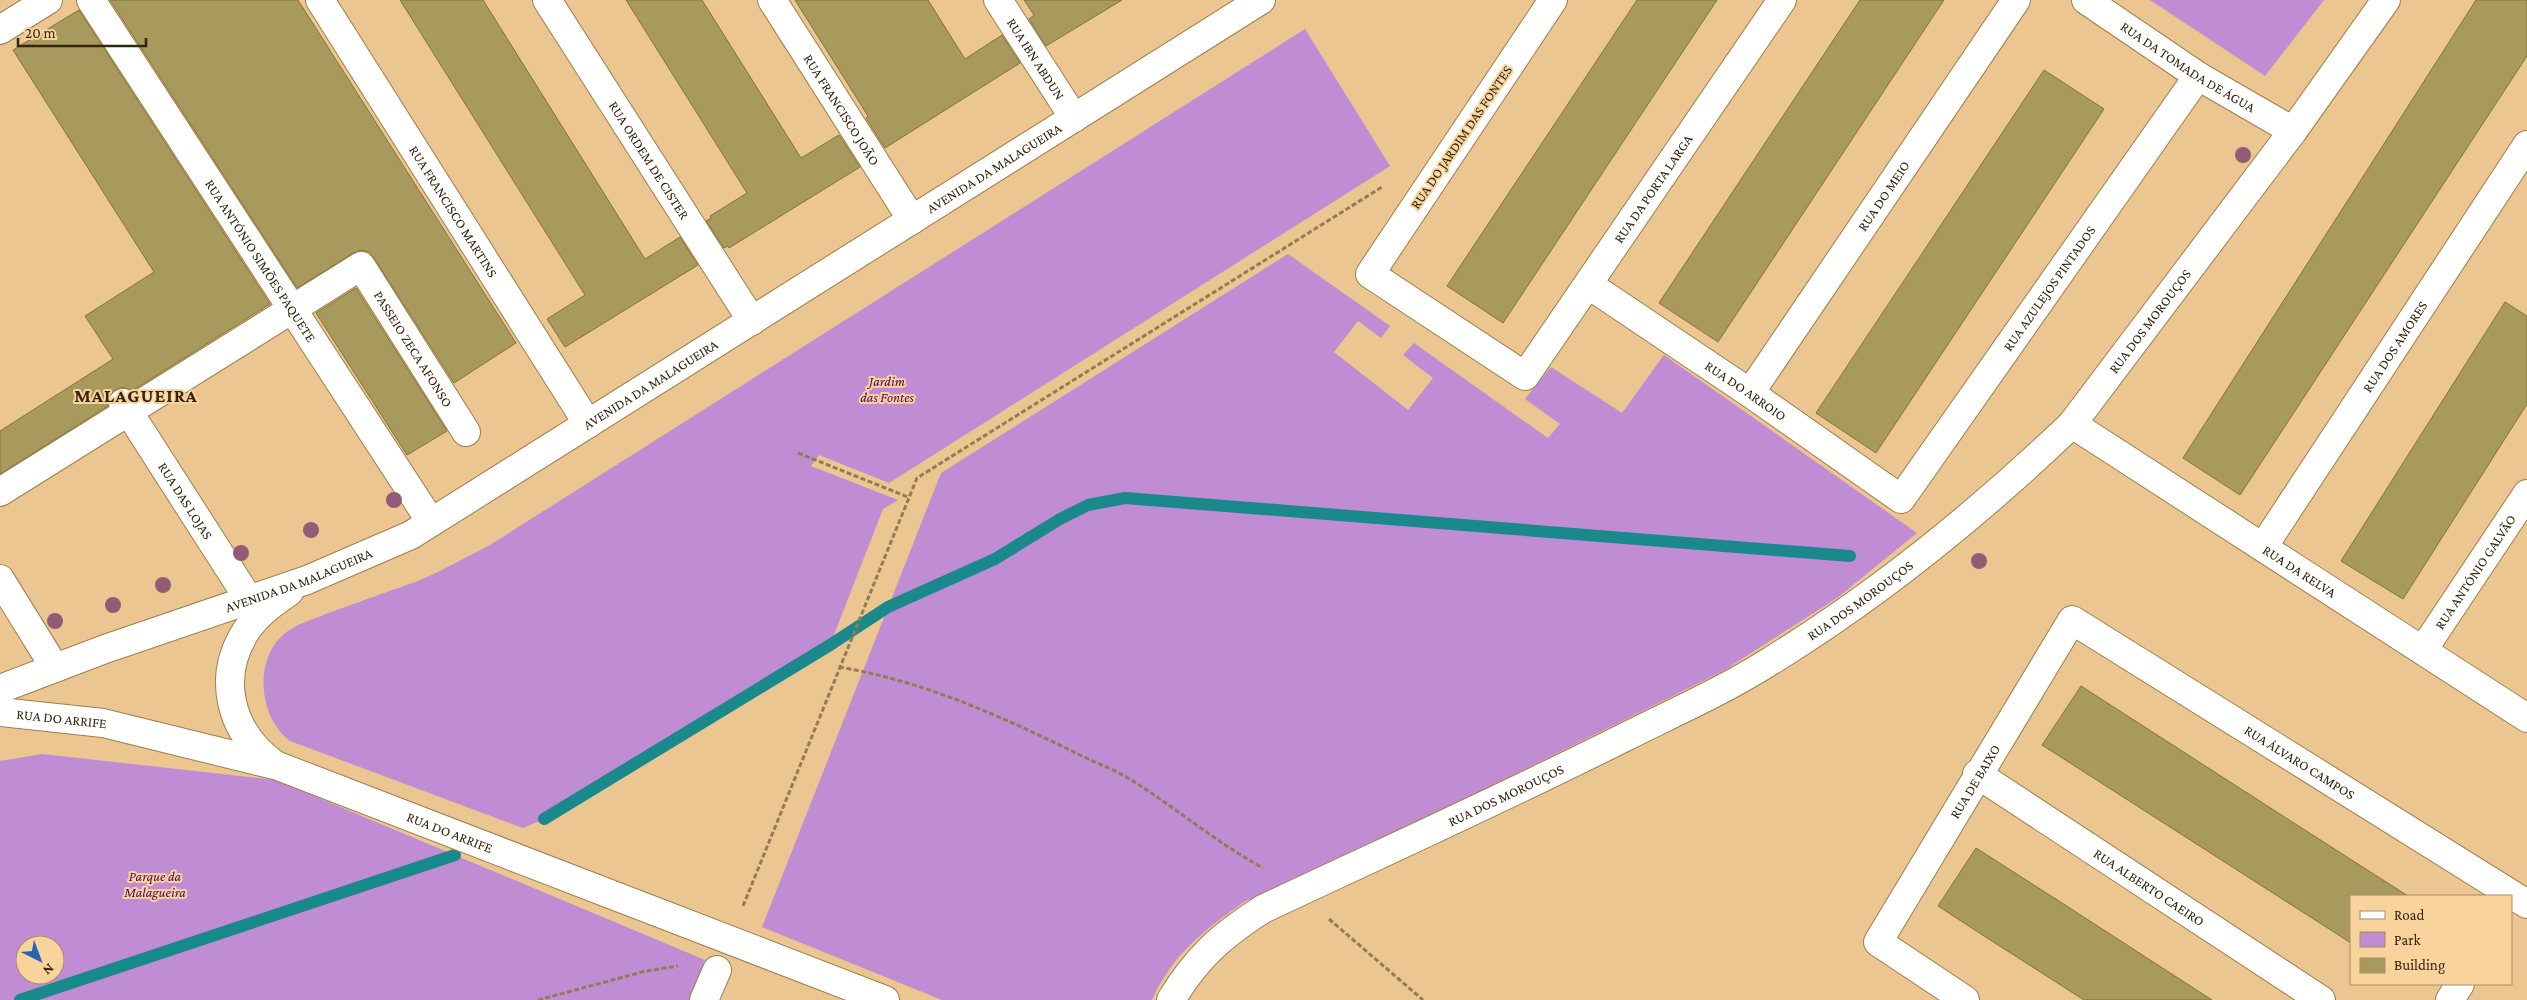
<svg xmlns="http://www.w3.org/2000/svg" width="2527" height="1000" viewBox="0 0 2527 1000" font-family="'Crimson Pro',serif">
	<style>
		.green { fill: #c08cd3; fill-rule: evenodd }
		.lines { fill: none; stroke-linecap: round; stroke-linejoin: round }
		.stream { stroke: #19898b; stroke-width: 12 }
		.building { fill: #a89a5d; stroke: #827438 }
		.minor-casing { stroke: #a07d49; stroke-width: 30 }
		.path { stroke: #957b54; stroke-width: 3; stroke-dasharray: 5 2.5; stroke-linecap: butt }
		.minor { stroke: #fff; stroke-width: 28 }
		.tree { fill: #945b76 }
		.labels { text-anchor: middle; stroke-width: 4; stroke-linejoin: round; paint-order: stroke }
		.street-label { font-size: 14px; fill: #33250f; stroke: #f9d39c }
		.park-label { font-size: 14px; font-style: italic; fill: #4c0460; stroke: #f9d39c }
		.district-label { font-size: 19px; font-weight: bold; letter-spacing: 1px; fill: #33250f; stroke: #f9d39c }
	</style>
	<rect width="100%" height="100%" fill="#ebc690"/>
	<!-- green -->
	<g class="green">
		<path d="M2150 0H2324L2265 76Z"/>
		<path d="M1305 29 1390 166 889 483 819 455 811 466 898 500 883 509 830 645 544 819 523 828 290 741C259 718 253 660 284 634 296 624 312 620 326 614 355 603 385 593 415 582 441 572 466 557 490 545Z"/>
		<path d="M1288 254 1390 326 1381 338 1358 321 1334 352 1408 410 1433 378 1403 355 1414 343 1548 438 1560 424 1525 399 1551 367 1622 413 1664 355 1917 533 1837 598 1723 671 1501 781 1244 902C1204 930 1172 955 1152 1000H942L762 927 941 473Z"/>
		<path d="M42 754 276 780 705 960 689 1000H0V761ZM25 945H55V975H25Z"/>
	</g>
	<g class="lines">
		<!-- stream -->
		<g class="stream">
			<path d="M544 819 830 645 888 607 995 559 1060 519 1088 505 1125 498 1850 556"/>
			<path d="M20 1000 455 855"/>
		</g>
	</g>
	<!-- building -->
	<g class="building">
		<path d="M110 0H298L516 343 454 383 374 258 369 252 361 250 353 253 297 288Z"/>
		<path d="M400 0H483L645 259 680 237 698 265 565 347 547 319 585 295Z"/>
		<path d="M626 0H702L801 158 839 135 860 167 729 248 728 246 724 248 706 221 711 218 710 216 747 193Z"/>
		<path d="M795 0H928L965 59 1002 35 1020 63 885 148 866 118 868 116Z"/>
		<path d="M1024 0H1122L1046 46 1029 19 1034 15Z"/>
		<path d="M1637 0H1717L1503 323 1447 286Z"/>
		<path d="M1860 0H1944L1718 342 1659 303Z"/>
		<path d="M2476 0H2527V56L2240 495 2183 458Z"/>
		<path d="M79 10 270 304 132 391 123 387 115 390 109 396 108 406 0 474V431L113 359 85 316 154 272 13 50Z"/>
		<path d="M2044 70 2104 109 1876 453 1816 413Z"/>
		<path d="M356 288 447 431 407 455 316 313Z"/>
		<path d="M2505 302 2527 316V404L2403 599 2341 561Z"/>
		<path d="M2081 686 2297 825 2408 896H2351V943L2042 745Z"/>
		<path d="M1976 848 2062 903 2212 1000H2084L1981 934 1938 906Z"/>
	</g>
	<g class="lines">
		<defs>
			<g id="minor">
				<path id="s1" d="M91 0 431 522"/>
				<path id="s2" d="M320 0 588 424"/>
				<path id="s3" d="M547 0 752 321"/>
				<path id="s4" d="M772 0 912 220"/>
				<path id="s5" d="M998 0 1074 118"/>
				<path id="s6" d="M1553 0 1370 274 1525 376 1782 0"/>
				<path id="s7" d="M2086 0 2198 76 2293 131"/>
				<path d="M0 30 48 0"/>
				<path id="s8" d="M1589 285 1750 393 1901 499 2198 76"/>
				<path id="s9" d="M1750 393 2016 0"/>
				<path id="s10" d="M123 403 248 598"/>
				<path id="s11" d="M2072 424 2527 718"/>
				<path id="s12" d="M0 492 361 266 466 432"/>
				<path id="s13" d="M2263 547 2527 145"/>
				<path d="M0 579 55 668"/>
				<path id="s14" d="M2423 650 2527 494"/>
				<path id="s15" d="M0 689 105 649 307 580 411 535 1261 0"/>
				<path id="s16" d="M0 712 103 723 278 766 885 1000"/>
				<path d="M274 764C230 732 216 678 246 631 257 614 273 603 289 592"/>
				<path id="s17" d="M1977 774 2321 1000"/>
				<path d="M704 1000 717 970"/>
				<path id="s18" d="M1171 1000C1197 957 1221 936 1263 909 1384 852 1506 797 1625 737 1673 713 1723 691 1769 662 1878 595 1980 512 2072 424L2293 131 2386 0"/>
				<path id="s19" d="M1965 1000 1878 942 2072 620 2527 904"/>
				<path d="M2450 1000 2460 984"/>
			</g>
		</defs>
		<!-- minor casing -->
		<use href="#minor" class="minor-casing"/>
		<!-- path -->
		<g class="path">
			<path d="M798 453 908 497"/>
			<path d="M839 667C924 681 1003 717 1080 755 1096 763 1113 769 1128 778 1174 806 1215 842 1263 868"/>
			<path d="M743 906 917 478 1382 187"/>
			<path d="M1329 919 1423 1000"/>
			<path d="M538 1000 646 971 678 966"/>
		</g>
		<!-- minor -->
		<use href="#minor" class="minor"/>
	</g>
	<!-- trees -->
	<g class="tree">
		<circle cx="2243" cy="155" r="8"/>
		<circle cx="394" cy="500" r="8"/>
		<circle cx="311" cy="530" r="8"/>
		<circle cx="241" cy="553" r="8"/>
		<circle cx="1979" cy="561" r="8"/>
		<circle cx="163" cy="585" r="8"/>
		<circle cx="113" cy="605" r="8"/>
		<circle cx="55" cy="621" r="8"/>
	</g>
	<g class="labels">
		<!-- street labels -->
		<g class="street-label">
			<text dy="5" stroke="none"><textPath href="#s5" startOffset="70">RUA IBN ABDUN</textPath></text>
			<text dy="5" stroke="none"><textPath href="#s7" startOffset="122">RUA DA TOMADA DE ÁGUA</textPath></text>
			<text dy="5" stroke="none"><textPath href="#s4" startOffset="130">RUA FRANCISCO JOÃO</textPath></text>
			<text transform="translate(1461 137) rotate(-56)" y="5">RUA DO JARDIM DAS FONTES</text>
			<text dy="5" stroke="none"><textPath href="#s3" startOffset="190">RUA ORDEM DE CISTER</textPath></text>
			<text dy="5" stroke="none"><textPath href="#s15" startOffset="1128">AVENIDA DA MALAGUEIRA</textPath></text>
			<text dy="5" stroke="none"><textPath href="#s6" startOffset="742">RUA DA PORTA LARGA</textPath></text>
			<text dy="5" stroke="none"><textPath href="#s9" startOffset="238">RUA DO MEIO</textPath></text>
			<text dy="5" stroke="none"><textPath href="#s2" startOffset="250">RUA FRANCISCO MARTINS</textPath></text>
			<text dy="5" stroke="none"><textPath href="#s1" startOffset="311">RUA ANTÓNIO SIMÕES PAQUETE</textPath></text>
			<text dy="5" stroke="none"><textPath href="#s8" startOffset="636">RUA AZULEJOS PINTADOS</textPath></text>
			<text dy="5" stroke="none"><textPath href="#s18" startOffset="1209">RUA DOS MOROUÇOS</textPath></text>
			<text dy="5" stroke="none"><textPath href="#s13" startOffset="240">RUA DOS AMORES</textPath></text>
			<text dy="5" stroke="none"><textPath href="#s12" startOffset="524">PASSEIO ZECA AFONSO</textPath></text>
			<text dy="5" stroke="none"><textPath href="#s15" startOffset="722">AVENIDA DA MALAGUEIRA</textPath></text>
			<text dy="5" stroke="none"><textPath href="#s8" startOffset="189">RUA DO ARROIO</textPath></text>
			<text dy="5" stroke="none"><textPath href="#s10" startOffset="116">RUA DAS LOJAS</textPath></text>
			<text dy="5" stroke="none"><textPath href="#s11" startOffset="271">RUA DA RELVA</textPath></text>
			<text dy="5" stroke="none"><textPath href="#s14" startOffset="94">RUA ANTÓNIO GALVÃO</textPath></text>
			<text dy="5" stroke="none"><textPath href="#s15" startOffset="318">AVENIDA DA MALAGUEIRA</textPath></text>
			<text dy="5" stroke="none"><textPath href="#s18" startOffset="804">RUA DOS MOROUÇOS</textPath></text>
			<text dy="5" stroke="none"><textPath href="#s16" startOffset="62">RUA DO ARRIFE</textPath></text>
			<text dy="5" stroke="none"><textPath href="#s19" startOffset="749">RUA ÁLVARO CAMPOS</textPath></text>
			<text dy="5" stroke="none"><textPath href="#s19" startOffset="292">RUA DE BAIXO</textPath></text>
			<text dy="5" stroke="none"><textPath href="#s18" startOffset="399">RUA DOS MOROUÇOS</textPath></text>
			<text dy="5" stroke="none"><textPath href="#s16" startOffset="468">RUA DO ARRIFE</textPath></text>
			<text dy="5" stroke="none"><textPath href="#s17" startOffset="206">RUA ALBERTO CAEIRO</textPath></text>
		</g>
		<!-- park labels -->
		<g class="park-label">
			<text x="887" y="386">Jardim<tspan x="887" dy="16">das Fontes</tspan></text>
			<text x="155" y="881">Parque da<tspan x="155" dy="16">Malagueira</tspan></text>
		</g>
		<!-- district labels -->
		<g class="district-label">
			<text x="136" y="402">MALAGUEIRA</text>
		</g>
	</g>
	<!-- legend -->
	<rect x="2350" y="895" width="162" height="90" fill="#f9d39c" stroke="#aa8d64"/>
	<rect x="2360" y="911" width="25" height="8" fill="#ffffff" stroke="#aa8d64"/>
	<text x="2394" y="920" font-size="15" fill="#33250f">Road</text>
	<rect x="2360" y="932" width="25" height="15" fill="#c08cd3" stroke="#aa8d64"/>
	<text x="2394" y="945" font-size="15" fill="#33250f">Park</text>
	<rect x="2360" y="958" width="25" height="15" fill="#a89a5d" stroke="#aa8d64"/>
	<text x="2394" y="970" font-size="15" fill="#33250f">Building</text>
	<!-- north arrow -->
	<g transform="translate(40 960) rotate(138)"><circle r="24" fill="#f9d39c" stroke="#aa8d64"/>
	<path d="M0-4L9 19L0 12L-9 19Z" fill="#2563b5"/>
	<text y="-8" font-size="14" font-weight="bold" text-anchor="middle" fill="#33250f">N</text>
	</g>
	<!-- scale -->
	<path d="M18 38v8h128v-8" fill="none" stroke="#33250f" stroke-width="2.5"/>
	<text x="25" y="38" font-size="15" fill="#33250f" stroke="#f9d39c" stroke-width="4" paint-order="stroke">20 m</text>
</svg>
